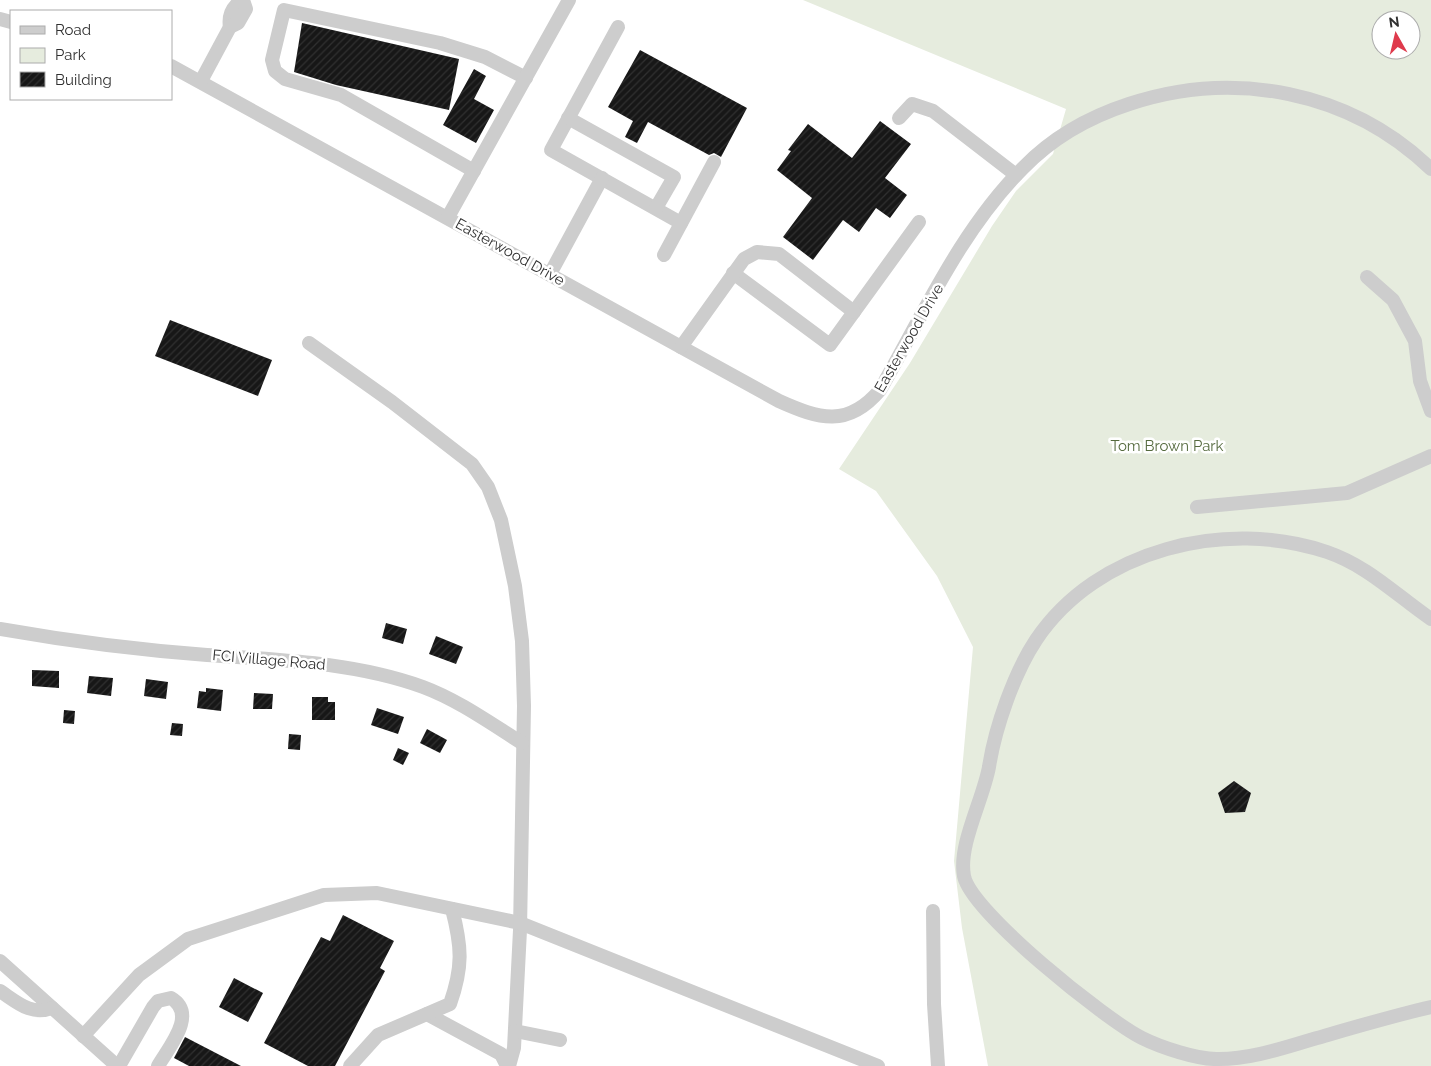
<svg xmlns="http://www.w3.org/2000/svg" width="1431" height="1066" viewBox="0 0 1431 1066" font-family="Raleway,sans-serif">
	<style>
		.park { fill: #e6ecde; fill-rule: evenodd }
		.building { fill: url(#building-hatch) }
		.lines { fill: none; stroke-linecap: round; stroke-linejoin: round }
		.minor { stroke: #cdcdcd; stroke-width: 14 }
		.labels { text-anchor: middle; stroke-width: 5; stroke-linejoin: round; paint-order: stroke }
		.street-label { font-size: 15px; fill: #303030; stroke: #fff }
		.park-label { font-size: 15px; fill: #556a3e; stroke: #fff }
	</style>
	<defs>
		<pattern id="building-hatch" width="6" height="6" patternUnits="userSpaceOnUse" patternTransform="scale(1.25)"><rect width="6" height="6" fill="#171717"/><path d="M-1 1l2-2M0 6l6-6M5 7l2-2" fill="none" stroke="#303030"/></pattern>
	</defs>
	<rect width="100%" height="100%" fill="#fff"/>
	<!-- park -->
	<path class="park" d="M803 0H1431V1066H988L962 928 954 861 973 647 937 576 876 491 839 469 910 363 992 226 1016 191 1053 154 1066 109ZM1381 20H1411V50H1381Z"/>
	<!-- building -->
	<g class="building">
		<path d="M302 23 459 59 449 110 336 85 294 72Z"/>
		<path d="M640 50 747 108 721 157 714 153 709 155 648 122 637 143 625 137 633 121 608 107Z"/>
		<path d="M474 69 486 76 474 99 494 110 476 143 443 125Z"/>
		<path d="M880 121 911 144 885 178 907 195 890 218 876 208 859 232 843 220 813 260 783 237 812 198 777 170 791 151 788 150 808 124 852 158Z"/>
		<path d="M170 320 272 360 258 396 155 356Z"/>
		<path d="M386 623 407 629 403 644 382 638Z"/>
		<path d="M436 636 463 647 456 664 429 654Z"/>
		<path d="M32 670 59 671V688L32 686Z"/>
		<path d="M89 676 113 678 111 696 87 693Z"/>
		<path d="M146 679 168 682 166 699 144 696Z"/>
		<path d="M206 688 223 690 221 711 197 708 199 691 206 692Z"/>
		<path d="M254 693 273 694 272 709H253Z"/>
		<path d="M312 697H328V702H335V720H312Z"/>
		<path d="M377 708 404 717 398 734 371 725Z"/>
		<path d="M64 710 75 711 74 724 63 723Z"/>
		<path d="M172 723 183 724 182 736 170 735Z"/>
		<path d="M427 729 447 740 440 753 420 743Z"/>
		<path d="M289 734 301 735 300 750 288 749Z"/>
		<path d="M398 748 409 753 403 765 393 760Z"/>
		<path d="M1234 781 1251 793 1245 812 1225 813 1218 793Z"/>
		<path d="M343 915 394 941 380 968 385 971 335 1066H308L264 1043 321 937 330 941Z"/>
		<path d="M234 978 263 993 248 1022 219 1007Z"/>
		<path d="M185 1037 241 1066H189L174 1058Z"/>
	</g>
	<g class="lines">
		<!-- minor -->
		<g class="minor">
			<path d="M0 19 11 22"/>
			<path d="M230 27C228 15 232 7 242 0"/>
			<path d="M618 27 551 150 681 223"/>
			<path d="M171 66 779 401C819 419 848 428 880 390 923 315 961 230 1023 168 1052 138 1089 117 1129 104 1234 69 1350 91 1431 169"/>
			<path d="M201 81 230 27 238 23 246 9 243 0"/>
			<path d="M568 118 674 177 656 208"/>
			<path d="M899 118 912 104 933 111 1016 175"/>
			<path d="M474 171 341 95 285 79 275 71 272 60 284 10 440 43 485 57 526 78"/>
			<path d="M448 217 569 0"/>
			<path d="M664 255 714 162"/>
			<path d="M733 273 830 345 919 222"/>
			<path d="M550 274 602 178"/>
			<path d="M1367 277 1393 300 1415 341 1420 381 1431 411"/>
			<path d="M309 343 392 402 472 464 488 487 501 520 515 586 522 641 524 706 520 930 514 1048 509 1066"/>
			<path d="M681 347 744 259 757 252 779 254 854 312"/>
			<path d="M1197 507 1347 493 1431 456"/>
			<path d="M1431 619C1396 595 1368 566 1327 552 1226 518 1097 549 1036 640 1014 673 995 728 989 767 983 800 958 845 964 876 971 912 1106 1020 1142 1038 1160 1047 1198 1060 1219 1059 1253 1059 1285 1047 1317 1038 1355 1027 1392 1016 1431 1007"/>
			<path d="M0 629C68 641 138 650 207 655 279 660 354 662 423 687 458 700 490 723 522 743"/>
			<path d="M933 911 934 1004 938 1066"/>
			<path d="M0 961 117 1066"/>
			<path d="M0 991C17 1002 31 1016 52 1008"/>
			<path d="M427 1014 501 1054 507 1066"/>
			<path d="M515 1031 560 1040"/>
			<path d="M83 1036 139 975 188 939 324 895 377 893 520 923 878 1066"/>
			<path d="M119 1066 153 1007 158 1001 171 998C198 1014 169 1047 158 1066"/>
			<path d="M350 1066 378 1035 450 1004C463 967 462 947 452 909"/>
		</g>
	</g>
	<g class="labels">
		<!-- street labels -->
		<g class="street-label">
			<text transform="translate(510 252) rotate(29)" y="5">Easterwood Drive</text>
			<text transform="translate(909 338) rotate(-60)" y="5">Easterwood Drive</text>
			<text transform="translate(269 660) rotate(5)" y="5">FCI Village Road</text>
		</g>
		<!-- park labels -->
		<g class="park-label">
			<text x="1167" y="451">Tom Brown Park</text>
		</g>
	</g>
	<!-- legend -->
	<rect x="10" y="10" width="162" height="90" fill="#ffffff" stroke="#acacac"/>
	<rect x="20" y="26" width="25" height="8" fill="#cdcdcd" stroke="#acacac"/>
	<text x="55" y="35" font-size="15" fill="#303030">Road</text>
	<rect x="20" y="48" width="25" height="15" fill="#e6ecde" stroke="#acacac"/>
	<text x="55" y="60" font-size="15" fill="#303030">Park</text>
	<rect x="20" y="72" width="25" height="15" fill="url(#building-hatch)" stroke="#acacac"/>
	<text x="55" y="85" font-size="15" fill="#303030">Building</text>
	<!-- north arrow -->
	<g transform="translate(1396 35) rotate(352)"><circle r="24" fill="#ffffff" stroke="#acacac"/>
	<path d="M0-4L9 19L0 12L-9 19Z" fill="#df3a4c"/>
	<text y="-8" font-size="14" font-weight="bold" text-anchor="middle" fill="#303030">N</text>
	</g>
</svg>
